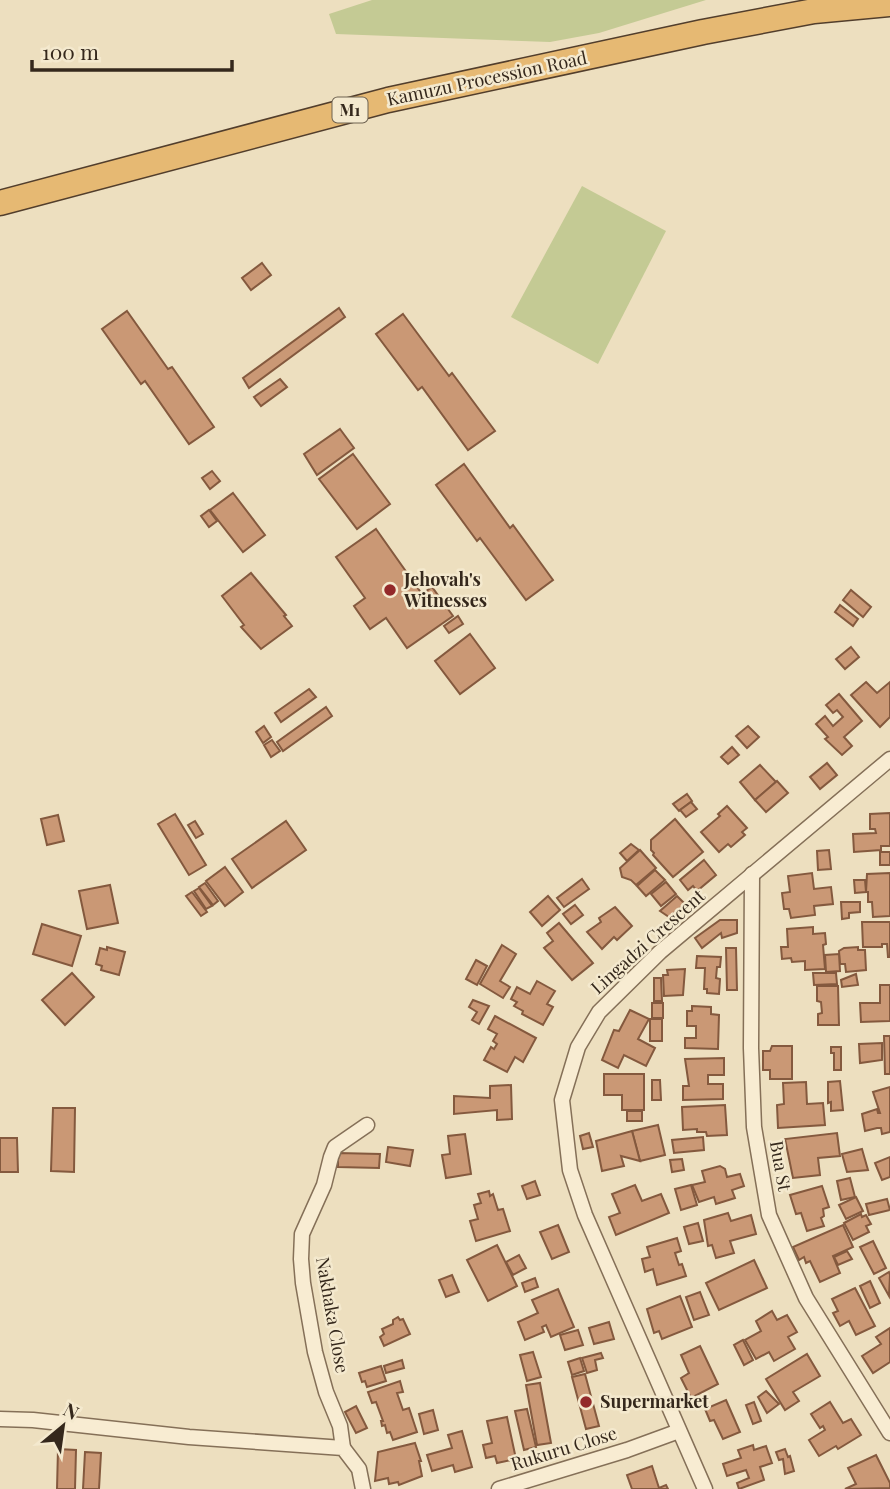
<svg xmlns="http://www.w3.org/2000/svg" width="890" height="1489" viewBox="0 0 890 1489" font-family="'Playfair Display',serif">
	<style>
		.green { fill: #c4ca94 }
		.building { fill: #ca9875; stroke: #84593e; stroke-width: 2 }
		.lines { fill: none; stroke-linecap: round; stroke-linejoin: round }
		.minor-casing { stroke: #857058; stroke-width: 17 }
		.trunk-casing { stroke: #523e2c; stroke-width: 27 }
		.minor { stroke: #f8ecd2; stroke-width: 14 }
		.trunk { stroke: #e6b973; stroke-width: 24 }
		.poi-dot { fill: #93292a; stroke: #f4e9ce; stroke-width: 2.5 }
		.labels { text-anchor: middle; stroke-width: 5; stroke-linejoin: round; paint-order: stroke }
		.shield { fill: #f4e9ce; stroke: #6e6251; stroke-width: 2 }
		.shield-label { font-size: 16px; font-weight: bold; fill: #35281c }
		.street-label { font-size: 18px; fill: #35281c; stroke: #f4e9ce }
		.poi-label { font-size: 18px; font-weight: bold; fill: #35281c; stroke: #f4e9ce; text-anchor: start }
	</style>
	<rect width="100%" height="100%" fill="#eddfbf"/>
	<!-- green -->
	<g class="green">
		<path d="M372 0H706L599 33 550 42 336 34 329 14Z"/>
		<path d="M582 186 666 231 598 364 511 317Z"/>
	</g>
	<!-- building -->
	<g class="building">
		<path d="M262 263 271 275 251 290 242 278Z"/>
		<path d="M339 308 345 317 249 388 243 378Z"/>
		<path d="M127 311 168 369 172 367 214 427 189 444 145 381 141 384 102 329Z"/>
		<path d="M403 314 449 376 452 373 495 431 468 450 422 387 418 390 376 334Z"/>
		<path d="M280 379 287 387 261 406 254 397Z"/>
		<path d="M340 429 354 448 317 475 304 454Z"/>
		<path d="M353 454 390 504 357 529 319 479Z"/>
		<path d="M464 464 510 528 513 525 553 580 526 600 480 538 477 541 436 485Z"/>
		<path d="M212 471 220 481 210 489 202 478Z"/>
		<path d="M233 493 265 535 243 552 210 510Z"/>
		<path d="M209 510 217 521 209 527 201 516Z"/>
		<path d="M376 529 422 594 432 587 453 616 407 648 386 618 370 629 354 606 365 598 336 557Z"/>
		<path d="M251 573 286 615 284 616 292 626 261 649 241 627 244 625 222 596Z"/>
		<path d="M851 590 871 607 863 617 843 600Z"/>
		<path d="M840 605 858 619 853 626 835 612Z"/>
		<path d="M458 616 463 624 449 633 444 626Z"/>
		<path d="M470 634 495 668 460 694 435 661Z"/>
		<path d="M851 647 859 657 845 669 836 659Z"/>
		<path d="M866 682 877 693 890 682V717L880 727 851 695Z"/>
		<path d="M309 689 316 697 281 722 275 713Z"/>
		<path d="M839 694 862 721 844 737 852 746 842 755 825 739 828 737 816 724 825 716 833 726 843 717 837 710 833 713 826 705Z"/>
		<path d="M326 707 332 716 283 751 277 742Z"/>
		<path d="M264 726 271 737 263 743 256 732Z"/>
		<path d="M748 726 759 737 747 748 736 736Z"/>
		<path d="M272 740 280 751 271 757 264 745Z"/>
		<path d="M732 747 739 755 728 764 721 757Z"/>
		<path d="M827 763 837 775 820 789 810 777Z"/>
		<path d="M760 765 776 782 755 800 740 782Z"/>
		<path d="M777 781 788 793 766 812 755 800Z"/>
		<path d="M687 794 692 801 679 811 673 804Z"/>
		<path d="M691 802 697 809 686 817 680 810Z"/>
		<path d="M727 806 747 828 742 832 745 835 731 847 728 844 719 852 701 832 720 816 718 814Z"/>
		<path d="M890 813V846H881V850L854 852 853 834 876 833 875 829H870V814Z"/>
		<path d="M175 814 206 865 189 875 158 824Z"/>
		<path d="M58 815 64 841 47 845 41 819Z"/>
		<path d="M675 819 703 852 673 877 653 855 654 853 651 850V840Z"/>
		<path d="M195 821 203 834 196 838 188 825Z"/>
		<path d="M286 821 306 850 252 888 232 859Z"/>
		<path d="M631 844 639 850 627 861 620 853Z"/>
		<path d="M640 850 656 868 636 885 631 880 622 877 620 868Z"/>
		<path d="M829 850 831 869 818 870 817 851Z"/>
		<rect x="880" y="852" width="10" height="13"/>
		<path d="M704 860 716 875 697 891 693 886 688 890 680 880Z"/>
		<path d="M225 867 243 892 225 906 206 881Z"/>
		<path d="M655 870 665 880 646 896 637 886Z"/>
		<path d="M812 873 814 889 831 887 833 904 814 906 815 915 791 918 789 909H784L782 893 790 892 788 876Z"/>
		<path d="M890 873V916L873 917 872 902H868V892H866L867 874Z"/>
		<path d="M582 879 589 889 564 907 557 898Z"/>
		<path d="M854 880H865L866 892 855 893Z"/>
		<path d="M666 882 676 894 661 906 651 894Z"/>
		<path d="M205 883 218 901 213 905 199 887Z"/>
		<path d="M110 885 118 923 87 929 79 891Z"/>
		<path d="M199 888 212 906 206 909 194 891Z"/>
		<path d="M192 892 207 912 201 916 186 896Z"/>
		<path d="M548 896 560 910 542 926 530 912Z"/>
		<path d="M677 896 685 904 669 917 660 911Z"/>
		<path d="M841 902H860V912L849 913V918L842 919Z"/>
		<path d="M575 905 583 915 571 924 563 914Z"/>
		<path d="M615 907 632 926 617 940 614 937 602 949 587 932 601 922 599 918Z"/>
		<path d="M720 920H737V933L722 938 721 933 702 948 695 938Z"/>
		<path d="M862 922H890V957H888L887 944H882V947H863Z"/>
		<path d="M559 923 593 963 572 980 544 948 553 941 547 933Z"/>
		<path d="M42 924 81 936 72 966 33 954Z"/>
		<path d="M813 927V934L825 933 826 944 823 945 825 969 805 970V961L792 962 791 958 782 959 781 947H788L787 929Z"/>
		<path d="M502 945 516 954 500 981 510 987 503 998 480 984Z"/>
		<path d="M107 947 125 952 119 975 101 970 102 966 96 964 100 948 107 950Z"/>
		<path d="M858 947V950H865L866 970 846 972 845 964H840L839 951 844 948Z"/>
		<path d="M726 948H736L737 990H727Z"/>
		<path d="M839 954 840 971 826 972 825 955Z"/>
		<path d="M697 956 721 957 720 967H717L716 978 720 979 719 994 707 993V989H704L705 968H696Z"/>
		<path d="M476 960 487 966 477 985 466 979Z"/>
		<path d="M685 969 683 995 664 996 663 975H668L667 970Z"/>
		<path d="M72 973 94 997 65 1025 42 1000Z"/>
		<path d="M813 973H836L837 984 814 985Z"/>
		<path d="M856 974 858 985 842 987 841 980Z"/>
		<path d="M654 978H661L662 1001H654Z"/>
		<path d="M537 981 555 991 547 1004 553 1007 543 1025 522 1014 523 1011 514 1006 517 1002 511 999 517 987 530 994Z"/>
		<path d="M880 985H890V1021L861 1022 860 1003H880Z"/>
		<path d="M817 986H838L839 1025H818V1014L822 1013 821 1002 817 1001Z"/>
		<path d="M473 1000 489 1006 479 1024 472 1020 477 1012 469 1007Z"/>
		<rect x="652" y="1003" width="11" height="15"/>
		<path d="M692 1006 711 1007V1014L719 1015 718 1049 685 1048V1038H696V1026H687V1011H692Z"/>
		<path d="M630 1010 649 1019 638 1039 655 1048 646 1066 624 1055 618 1068 602 1060 614 1030 619 1031Z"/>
		<path d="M495 1016 536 1038 523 1062 515 1057 507 1072 484 1060 491 1047 494 1049 497 1044 493 1041 497 1034 488 1029Z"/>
		<rect x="650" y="1019" width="12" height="22"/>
		<path d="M884 1036H890V1074H885Z"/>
		<path d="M882 1043V1060L860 1063 859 1044Z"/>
		<path d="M772 1046H792V1079H770V1070H763V1051H770Z"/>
		<path d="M831 1047H841V1070H834V1053H831Z"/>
		<path d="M724 1058V1075H708V1084H723V1099L683 1100V1086H689L685 1059Z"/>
		<path d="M604 1074H644V1110H622V1095H604Z"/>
		<path d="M652 1080H660L661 1100H652Z"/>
		<path d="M840 1081 843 1110 831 1111V1102L828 1103V1082Z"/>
		<path d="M806 1082 807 1104 823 1103 825 1125 778 1128 777 1105 784 1104 783 1083Z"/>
		<path d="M511 1085 512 1119 497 1120V1110L454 1114V1096L490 1098V1086Z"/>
		<path d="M890 1087V1132L882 1134 881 1128H877L865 1131 862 1114 877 1109 878 1113H880L873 1092Z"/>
		<path d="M725 1105 727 1135 707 1136 706 1132H697V1129L683 1130 682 1107Z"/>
		<path d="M53 1108H75L74 1172 51 1171Z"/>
		<rect x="627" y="1111" width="15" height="10"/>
		<path d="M658 1125 665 1155 640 1161 632 1131Z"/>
		<path d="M632 1131 640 1161 621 1156 624 1166 602 1171 596 1141Z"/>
		<path d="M589 1133 593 1147 583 1149 580 1136Z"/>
		<path d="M837 1133 840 1156 818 1158 820 1175 793 1178 785 1139Z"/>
		<path d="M465 1134 471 1174 446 1178 442 1155 450 1154 448 1136Z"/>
		<path d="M703 1137 704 1150 674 1153 672 1140Z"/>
		<path d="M0 1138H17L18 1172H0Z"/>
		<path d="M388 1147 413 1150 410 1166 386 1162Z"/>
		<path d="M862 1149 868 1170 847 1172 842 1154Z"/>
		<path d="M338 1153 380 1154 379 1168 338 1167Z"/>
		<path d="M890 1157V1177L882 1180 875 1163Z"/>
		<path d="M682 1159 684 1170 672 1172 670 1160Z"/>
		<path d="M720 1166 725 1169 727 1177 740 1174 744 1186 732 1190 735 1198 716 1204 714 1197 699 1202 692 1185 705 1182 702 1171Z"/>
		<path d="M850 1178 855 1197 841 1200 837 1181Z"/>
		<path d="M535 1181 540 1195 527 1199 522 1186Z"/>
		<path d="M635 1185 642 1201 661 1194 669 1213 616 1235 609 1217 620 1213 612 1194Z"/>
		<path d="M691 1185 697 1205 681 1210 675 1189Z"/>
		<path d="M822 1186 829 1207 823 1209 824 1216 821 1218 824 1226 807 1231 801 1213 796 1214 790 1195Z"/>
		<path d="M489 1191 490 1196 493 1194 498 1210 503 1209 510 1231 476 1241 470 1221 478 1219 474 1205 481 1203 478 1194Z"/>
		<path d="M856 1197 863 1211 846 1219 839 1205Z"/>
		<path d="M887 1199 890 1210 869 1215 866 1204Z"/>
		<path d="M728 1213 731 1221 751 1215 756 1234 730 1241 734 1253 716 1258 712 1245 708 1246 704 1220Z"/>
		<path d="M861 1214 862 1217 866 1215 871 1224 866 1226 869 1232 853 1240 844 1223Z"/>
		<path d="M698 1223 703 1241 689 1244 684 1227Z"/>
		<path d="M558 1225 569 1252 552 1259 540 1232Z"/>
		<path d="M843 1225 853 1247 833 1256 840 1273 820 1282 810 1261 806 1263 804 1257 799 1260 793 1247Z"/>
		<path d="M677 1238 681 1251 675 1253 679 1265 682 1264 686 1276 657 1285 653 1269 645 1272 642 1259 650 1257 647 1247Z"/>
		<path d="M873 1241 886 1268 874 1274 860 1247Z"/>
		<path d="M497 1245 517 1286 488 1301 467 1260Z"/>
		<path d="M847 1251 852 1259 838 1265 834 1257Z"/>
		<path d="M519 1255 526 1268 513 1275 506 1262Z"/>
		<path d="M754 1260 767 1288 719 1310 706 1283Z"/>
		<path d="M889 1272 890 1275 889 1296 879 1278Z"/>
		<path d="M452 1275 459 1292 446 1297 439 1280Z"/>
		<path d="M535 1278 538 1287 525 1292 522 1283Z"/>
		<path d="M870 1281 880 1303 870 1308 860 1286Z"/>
		<path d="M855 1288 875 1326 856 1335 849 1321 840 1326 833 1313 838 1311 832 1299Z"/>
		<path d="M558 1289 574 1327 551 1337 546 1325 542 1327 544 1332 525 1340 518 1322 538 1313 532 1300Z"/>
		<path d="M700 1292 709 1315 694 1320 686 1297Z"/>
		<path d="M680 1296 692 1327 662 1339 659 1331 654 1333 647 1309Z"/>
		<path d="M772 1311 777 1320 787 1315 797 1332 788 1337 795 1349 774 1361 769 1352 756 1359 745 1340 761 1331 756 1321Z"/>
		<path d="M398 1317 400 1320 403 1319 410 1334 384 1346 380 1337 384 1334 382 1329 393 1324V1320Z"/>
		<path d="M609 1322 614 1339 594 1344 589 1328Z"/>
		<path d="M890 1328V1362L873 1373 862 1356 881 1344 876 1337Z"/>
		<path d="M578 1330 583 1345 565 1350 560 1335Z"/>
		<path d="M743 1340 753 1360 744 1365 734 1345Z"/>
		<path d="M700 1346 718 1384 691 1398 681 1378 689 1373 681 1355Z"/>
		<path d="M533 1352 541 1377 527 1381 520 1355Z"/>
		<path d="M601 1353 603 1358 595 1360 597 1370 587 1373 582 1358Z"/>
		<path d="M807 1354 820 1376 793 1392 799 1401 785 1410 766 1379Z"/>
		<path d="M580 1358 584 1371 572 1375 568 1362Z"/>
		<path d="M402 1360 404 1368 386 1373 384 1366Z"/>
		<path d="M381 1366 386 1381 367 1387 365 1381 362 1382 359 1373Z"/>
		<path d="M585 1374 599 1426 586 1429 572 1377Z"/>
		<path d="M400 1381 403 1392 397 1393 403 1410 409 1408 417 1432 393 1440 390 1432 387 1433 385 1425 382 1426 381 1421H383L376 1402 372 1403 368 1392Z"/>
		<path d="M540 1383 551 1443 537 1445 526 1385Z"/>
		<path d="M766 1391 779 1404 767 1413 758 1397Z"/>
		<path d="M726 1400 740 1432 723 1439 714 1420 710 1421 705 1409Z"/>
		<path d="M754 1402 761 1421 753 1424 746 1405Z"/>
		<path d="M830 1402 843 1423 851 1419 861 1435 838 1449 836 1446 819 1456 809 1440 825 1430 823 1426 820 1428 811 1414Z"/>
		<path d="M356 1406 367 1428 356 1433 345 1412Z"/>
		<path d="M527 1409 536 1447 524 1450 515 1411Z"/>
		<path d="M433 1410 438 1430 424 1434 419 1414Z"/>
		<path d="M507 1417 516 1459 497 1463 495 1456 486 1458 483 1445 492 1443 487 1421Z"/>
		<path d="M462 1431 472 1467 455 1472 453 1465 432 1471 427 1455 452 1448 448 1435Z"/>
		<path d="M415 1443 421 1461H419L422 1476 399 1485 398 1482 389 1484 388 1478 375 1481 378 1452Z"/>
		<path d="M753 1445 754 1450 766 1446 772 1463 760 1467 764 1480 739 1489 737 1483 749 1478 746 1470 727 1476 723 1464 741 1458 738 1450Z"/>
		<path d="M58 1449 76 1450 75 1489H57Z"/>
		<path d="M785 1449 788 1457 790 1456 794 1471 785 1474 783 1459 779 1460 776 1452Z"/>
		<path d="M85 1452 101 1453 99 1489H83Z"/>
		<path d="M876 1455 890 1483V1488L845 1489 856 1484 848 1468Z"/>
		<path d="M652 1466 659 1488 666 1485 668 1489H632L627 1475Z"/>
	</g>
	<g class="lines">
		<defs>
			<g id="minor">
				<path d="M752 874 751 1048 754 1127 769 1215 806 1298 890 1433"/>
				<path d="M0 1419 33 1420 189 1437 343 1448 359 1469 363 1489"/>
				<path d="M343 1448 340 1426 326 1392 315 1352 303 1283 301 1259 302 1234 324 1185 331 1157 335 1147 367 1125"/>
				<path d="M499 1489 627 1450 679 1431"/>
				<path d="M705 1489 585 1215 570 1170 562 1100 578 1047 599 1012 660 952 890 759"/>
			</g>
			<path id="trunk" d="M0 203 388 100 703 32 814 11 890 4"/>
		</defs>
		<!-- minor casing -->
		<use href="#minor" class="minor-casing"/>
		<!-- trunk casing -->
		<use href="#trunk" class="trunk-casing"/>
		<!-- minor -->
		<use href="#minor" class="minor"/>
		<!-- trunk -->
		<use href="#trunk" class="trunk"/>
	</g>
	<!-- markers -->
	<g class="poi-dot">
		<circle cx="390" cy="590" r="7"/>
		<circle cx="586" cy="1402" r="7"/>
	</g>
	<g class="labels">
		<!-- shield labels -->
		<rect class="shield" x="332.5" y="97.5" width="35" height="25" rx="5"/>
		<g class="shield-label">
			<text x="350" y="116">M1</text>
		</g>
		<!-- street labels -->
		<g class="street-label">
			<text transform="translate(487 79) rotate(-12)" y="6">Kamuzu Procession Road</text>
			<text transform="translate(648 942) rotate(-42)" y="6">Lingadzi Crescent</text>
			<text transform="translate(780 1166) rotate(80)" y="6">Bua St</text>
			<text transform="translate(332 1315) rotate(80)" y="6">Nakhaka Close</text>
			<text transform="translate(564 1449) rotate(-17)" y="6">Rukuru Close</text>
		</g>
		<!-- poi labels -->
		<g class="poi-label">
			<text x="404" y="586">Jehovah's<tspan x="404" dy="21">Witnesses</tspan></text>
			<text x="600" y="1408">Supermarket</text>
		</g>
	</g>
	<!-- north arrow -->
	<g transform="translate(63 1426) rotate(29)" stroke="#f4e9ce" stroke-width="5" paint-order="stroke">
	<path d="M0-5L12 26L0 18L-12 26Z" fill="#35281c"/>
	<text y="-10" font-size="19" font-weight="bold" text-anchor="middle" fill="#35281c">N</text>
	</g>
	<!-- scale -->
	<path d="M32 60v10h200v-10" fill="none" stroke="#35281c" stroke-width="3.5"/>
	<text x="42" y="60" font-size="21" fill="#35281c" stroke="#f4e9ce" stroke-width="5" paint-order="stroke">100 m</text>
</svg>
